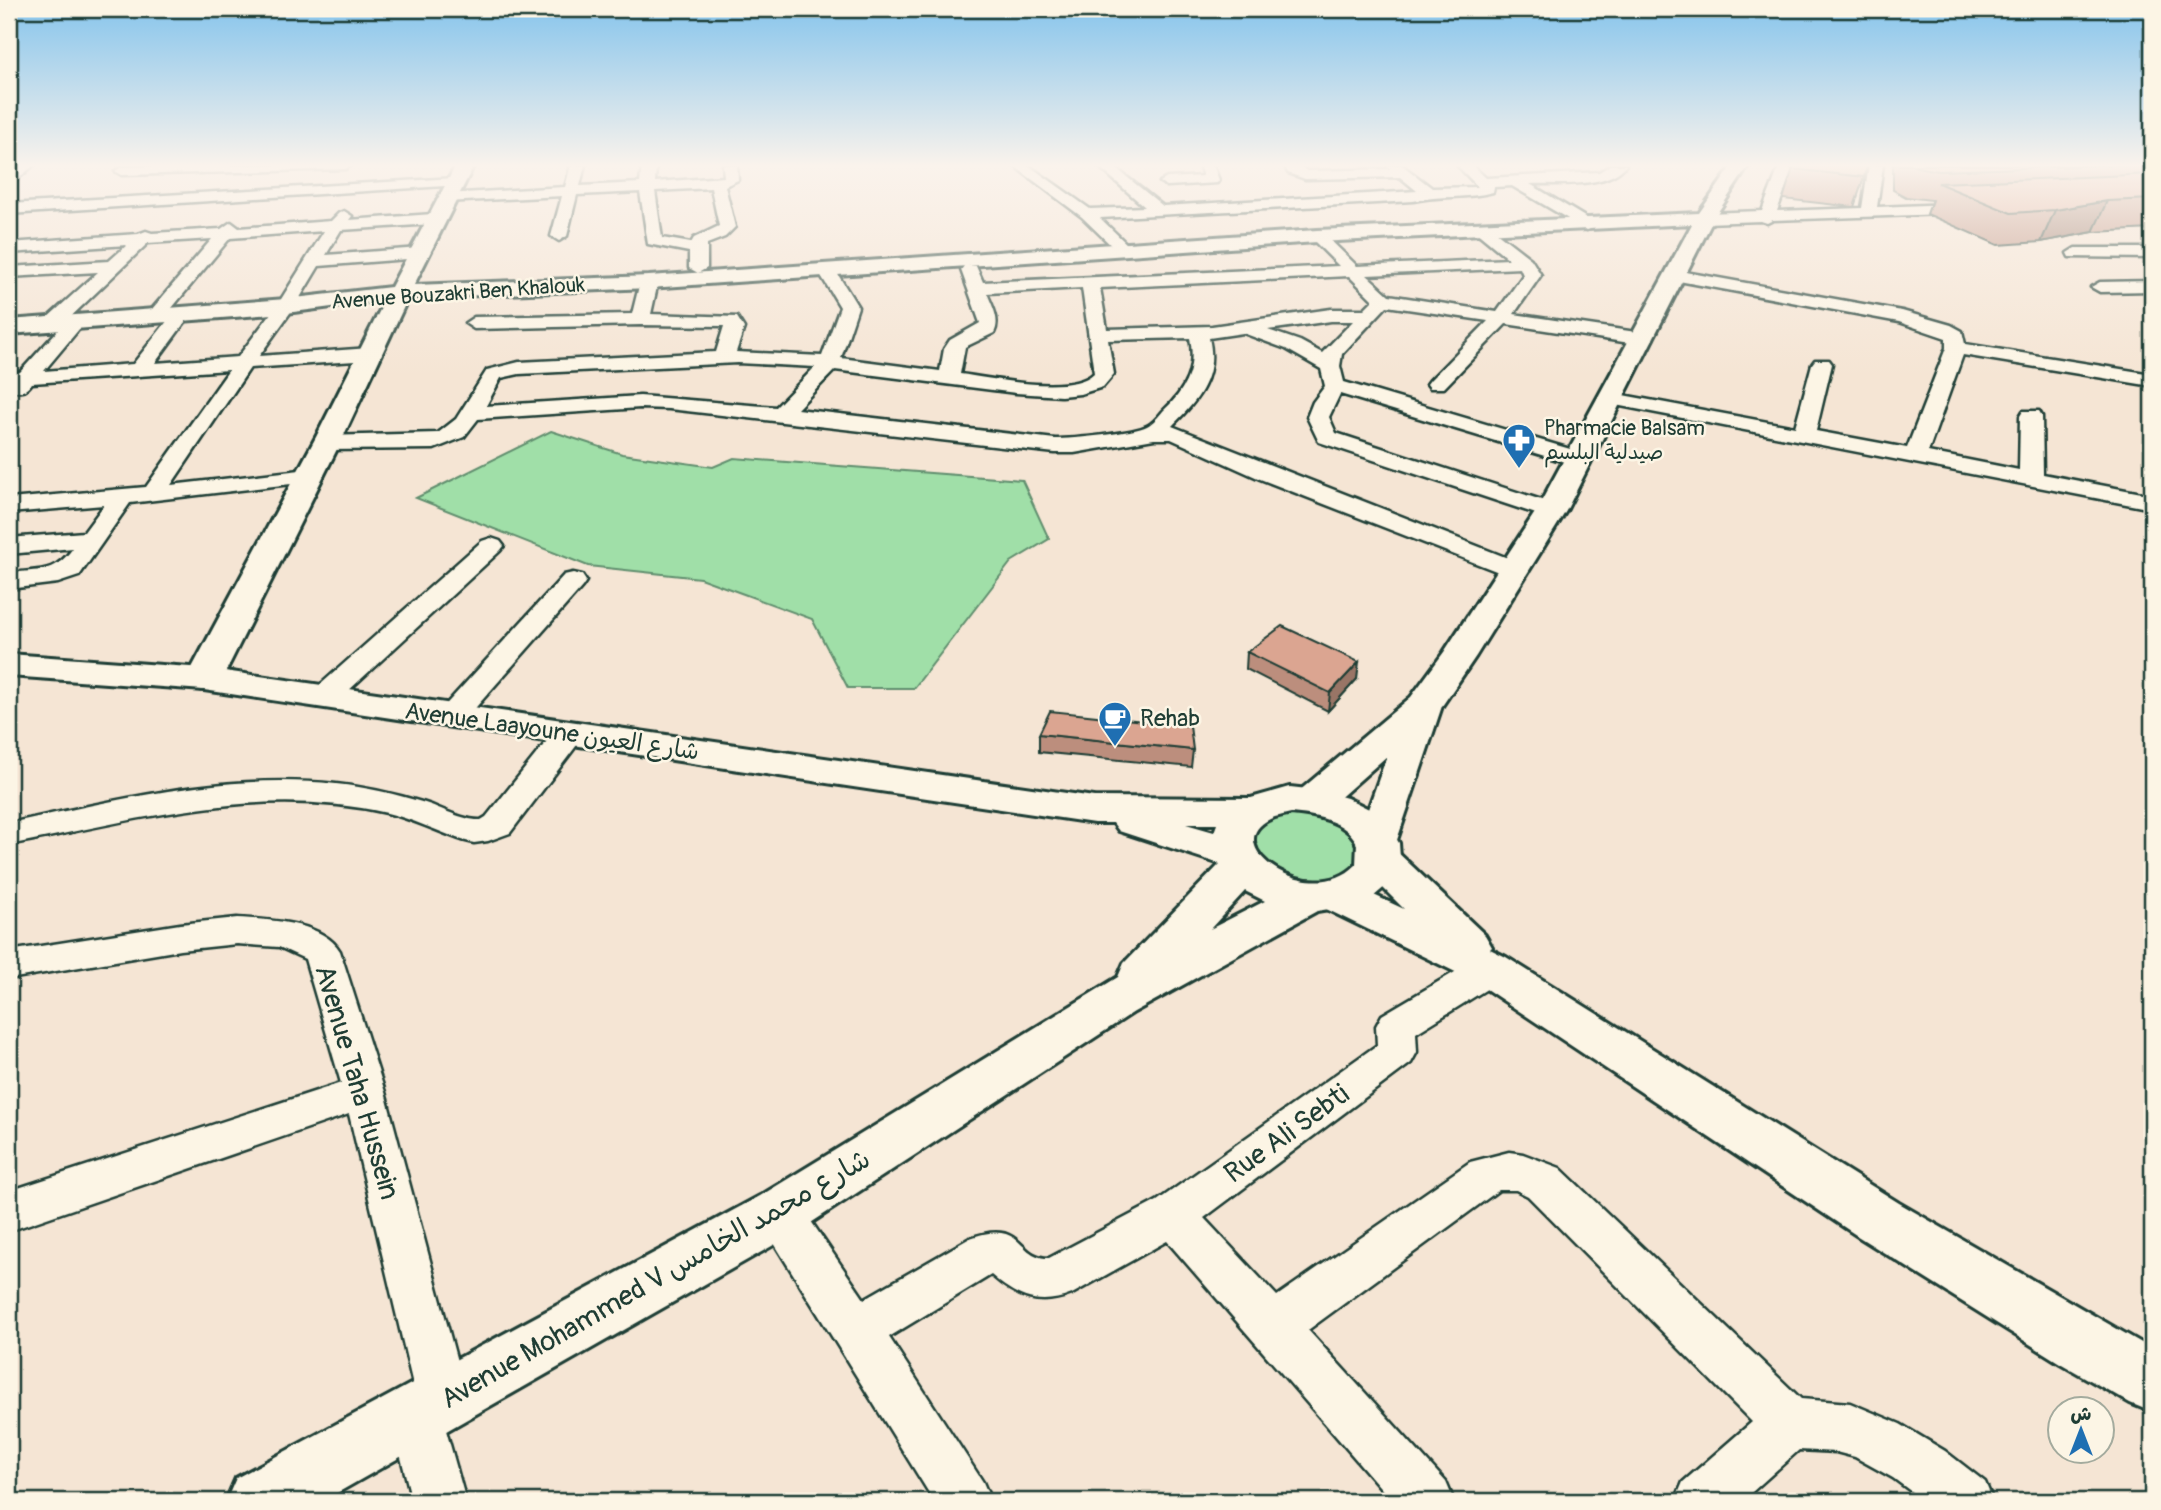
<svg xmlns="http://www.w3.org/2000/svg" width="2161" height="1510" viewBox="0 0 2161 1510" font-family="Pangolin,'Playpen Sans Arabic',sans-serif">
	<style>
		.green { fill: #a0dfa8; stroke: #608e6e; stroke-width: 2 }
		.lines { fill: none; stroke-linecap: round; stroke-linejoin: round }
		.minor-casing { stroke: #1f3d34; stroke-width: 5 }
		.tertiary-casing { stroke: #1f3d34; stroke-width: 6 }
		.secondary-casing { stroke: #1f3d34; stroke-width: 6 }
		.minor { fill: #fcf5e5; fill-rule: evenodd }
		.tertiary { fill: #fcf5e5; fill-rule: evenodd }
		.secondary { fill: #fcf5e5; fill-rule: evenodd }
		.wall { fill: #bc8e7d; stroke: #1f3d34; stroke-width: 2 }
		.shaded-wall { fill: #997466; stroke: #1f3d34; stroke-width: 2 }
		.building { fill: #dba591; stroke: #1f3d34; stroke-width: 2 }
		.labels { text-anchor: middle; stroke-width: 5; stroke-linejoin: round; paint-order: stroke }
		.far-street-label { font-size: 21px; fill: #1f3d34; stroke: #fcf5e5 }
		.far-poi-label { font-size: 21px; fill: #1f3d34; stroke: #fcf5e5; text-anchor: start }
		.poi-label { font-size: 24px; fill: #1f3d34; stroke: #fcf5e5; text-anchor: start }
		.street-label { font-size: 24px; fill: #1f3d34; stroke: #fcf5e5 }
		.near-street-label { font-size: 28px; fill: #1f3d34; stroke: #fcf5e5 }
	</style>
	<rect width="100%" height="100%" fill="#f5e5d4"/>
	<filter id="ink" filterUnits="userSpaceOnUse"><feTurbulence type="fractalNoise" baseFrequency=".0143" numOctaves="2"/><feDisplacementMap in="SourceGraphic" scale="14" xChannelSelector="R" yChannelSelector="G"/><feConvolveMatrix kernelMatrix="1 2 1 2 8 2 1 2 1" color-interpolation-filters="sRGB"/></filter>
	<g filter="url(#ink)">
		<!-- green -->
		<g class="green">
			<path d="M551 431 622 454 713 467 734 458 1022 480 1049 539 1011 562 914 688H848L812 619 700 578 588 566 416 498Z"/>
			<path d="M1292 811 1339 821 1360 842 1357 866C1318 898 1294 878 1255 859L1252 834 1262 821Z"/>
		</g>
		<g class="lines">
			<defs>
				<g id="minor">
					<path d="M19 165H34L14 182 9 183V172Z"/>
					<path d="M204 165H352L345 169 122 175 115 171 122 167Z"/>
					<path d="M571 165H585L580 186 640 183 642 165H656L655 182 724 177 723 165H737L738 180 725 186 735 227 725 237 707 244V268L698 273 689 268V252L648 244 640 192 577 195 567 236 559 241 551 236 562 196 445 202 438 198 445 194 565 187ZM711 188 719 226 694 238 691 243 662 238 655 191Z"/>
					<path d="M1013 165H1028L1090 209 1145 207 1097 165H1112L1163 206 1417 191 1400 177 1305 179 1288 173 1284 165H1298L1307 171 1390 169 1387 165H1402L1432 188 1478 187 1457 165H1472L1486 178 1599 172 1611 165H1626C1607 189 1559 183 1530 184L1593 222 1595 225 1593 228 1587 230 1512 186 1494 187 1493 192C1467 199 1440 195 1413 201L1100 218 1131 248 1123 253 1117 251 1082 217Z"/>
					<path d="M1199 165H1213L1219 180 1217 183 1167 186 1160 182 1167 178 1203 176Z"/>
					<path d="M1780 165H1794L1777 211 1862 208 1869 165H1883L1877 207 1973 203 1981 208 1973 213 1773 220 1767 223 1761 221 1705 223 1697 218 1705 213 1762 211Z"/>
					<path d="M455 178 460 179 462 182 460 185 9 214V204Z"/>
					<path d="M344 211 352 216 349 220 433 214 441 219 433 224 341 230 326 255 420 248 428 253 420 258 319 266 295 306 259 356 370 348 380 354 370 360 250 368 171 485 309 469 317 471 321 476 317 481 130 503 79 576 58 583 9 589V573C40 569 53 575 73 548L9 554V538L84 532 104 505 9 513V499L146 487 229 370 32 383C26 391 22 393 12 390L9 386V373L20 372 69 318 76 316 85 322 44 371 133 364 176 310 182 308 191 314 155 363 238 357 278 304 324 231 230 238 162 320 155 322 146 316 212 239 148 243 60 327 53 329 44 323 46 319 98 272 9 277V267L109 261 127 245 9 253V243L138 234 146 231 152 233 221 229 231 222 239 228 331 221 339 213Z"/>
					<path d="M1481 223 1487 225 1531 259 1541 275 1514 314 1643 333 1650 335 1653 339 1650 343 1643 345 1506 324 1444 388H1430L1427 384 1430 380 1488 321 1387 306 1342 354 1340 366 1344 382 1587 454 1590 459 1587 464H1571L1340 394 1329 417 1336 433 1560 506 1563 511 1560 516 1551 518 1542 516 1319 442 1307 417 1313 402 1325 386 1321 369 1286 349 1243 333 1209 338C1218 376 1199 400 1172 426L1523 564 1527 570 1523 576 1514 578 1260 479 1171 439H1154L1074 453H1055L669 409 640 408 478 419 464 437 434 449 325 450 317 448 314 443 317 438 325 436 438 433 456 419 487 370 519 362 716 352 724 326 640 325 474 329 465 323 474 317 632 314 640 282 649 277 658 282 651 314 737 317 744 328 736 352 822 356 840 307 817 269 820 265H832L858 307 841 358 940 371 944 349 950 340 980 323 961 270 964 266H976L983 282 1339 266 1309 236 1317 231 1323 233 1357 266 1509 259 1475 231 1473 228 1475 225ZM1520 268 1523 275 1497 312 1389 295 1367 275ZM1349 276 1373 300 1364 309H1331L1212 326 1107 329 1100 288ZM1082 288 1094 373C1071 396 991 378 960 374L965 347 994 333C1001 320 992 306 987 293ZM1331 321H1353L1322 353 1300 341 1268 330ZM1190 338C1196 369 1186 390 1163 411 1159 416 1153 423 1147 426 1135 433 1071 439 1055 439L797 409 835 370 1016 393 1061 396 1080 394 1103 387 1114 374 1108 340ZM737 363 815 367 776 407 640 396 486 406 501 378 519 374Z"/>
					<path d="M2075 248H2152V258L2069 257 2067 253Z"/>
					<path d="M1674 270 1902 311 1951 325 1962 331 1965 344 2152 374V386L1963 355 1928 452 2019 470 2020 416 2023 411H2039L2042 416 2043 474 2152 495V509L1605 403 1602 399 1605 395 1612 393 1795 427 1812 364 1815 360H1829L1832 364 1816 431 1907 448 1946 348V338L1899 322 1668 279 1665 275Z"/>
					<path d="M2152 281V291L2100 292 2091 287 2100 282Z"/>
					<path d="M491 538 500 541 504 546 500 551 334 704 323 707 312 704 308 698 312 692 482 541Z"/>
					<path d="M573 573 582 575 586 581 582 587 462 723 451 726 440 723 436 717 440 711 564 575Z"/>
					<path d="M569 725 580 727 584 734 580 741 510 833 488 841 474 843 462 840C437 831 412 819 387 813 258 784 135 820 9 845V823C117 800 225 772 336 784 366 787 396 794 425 803 441 808 464 821 481 820L486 817 558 727Z"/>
					<path d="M237 918C268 920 322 921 340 951L385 1092 467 1399 460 1417 444 1423 466 1501H412L390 1414 398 1396 414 1389 349 1114 9 1231V1191L341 1083 305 959 279 947 237 944 180 950 9 979V951L180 924Z"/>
					<path d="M1490 955 1503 959 1509 969 1503 979 1416 1033 1417 1052 1411 1063 1204 1218 1277 1296 1470 1162 1509 1152 1523 1154 1560 1168 1801 1399 1850 1403 1900 1424 1945 1451 1985 1482 1993 1501H1924L1893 1478 1855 1457 1836 1452 1799 1450 1742 1501H1675L1683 1482 1752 1422 1528 1196 1516 1190H1499L1308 1330 1446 1482 1454 1501H1392L1167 1241 1072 1294C1039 1307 1017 1298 991 1275L889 1337 983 1482 991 1501H934L764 1227 757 1213 764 1199 780 1193 796 1199 864 1299 970 1238C1024 1218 1016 1258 1049 1258L1157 1201 1377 1045 1376 1026 1382 1015 1477 959Z"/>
				</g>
				<path id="tertiary" d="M456 165H474L414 285 649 276 1317 230 1699 213 1733 165H1749L1714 218 1566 511 1476 656 1442 706 1394 849 1485 935 1492 947 1490 949 1506 957 1899 1203 2152 1349V1412L2130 1403 2060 1363 1859 1237 1474 981 1320 906 1313 895 1320 884 1335 880 1350 884 1404 909 1364 869 1358 859 1362 852 1356 843 1387 756 1326 810 1312 814 1298 810 1292 801 1298 792 1411 697 1444 652 1536 511 1692 224 1317 242 649 288 408 298 343 437 222 679 217 687 204 690 191 687 186 679 316 437 385 300 286 313 9 334V320L286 299 391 287Z"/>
				<path id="secondary" d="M9 654 204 668 1094 797 1251 798 1290 787 1317 790 1347 798 1375 812 1386 821 1399 843 1400 858 1387 885 1373 897 1347 906 1317 911 1134 1012 800 1230 323 1501H226L236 1478 760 1196 1118 977 1124 963 1220 864 1119 831 1113 823H1094L204 690 9 676ZM1291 813C1314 815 1345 820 1357 843L1356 865C1312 910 1216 846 1270 819 1276 816 1284 815 1291 813ZM1186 824H1217L1214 832ZM1245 891 1265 901 1210 929Z"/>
			</defs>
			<!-- minor casing -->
			<use href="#minor" class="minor-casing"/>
			<!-- tertiary casing -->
			<use href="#tertiary" class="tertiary-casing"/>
			<!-- secondary casing -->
			<use href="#secondary" class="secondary-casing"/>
			<!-- minor -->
			<use href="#minor" class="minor"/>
			<!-- tertiary -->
			<use href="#tertiary" class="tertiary"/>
			<!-- secondary -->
			<use href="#secondary" class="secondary"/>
		</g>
		<!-- wall -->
		<g class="wall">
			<path d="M1794 165 1864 177 1854 207 1783 199Z"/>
			<path d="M1893 165H2152V229L2093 232 2041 242 1998 245 1927 214 1932 200 1906 197 1893 190Z"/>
			<path d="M1247 652 1357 679 1328 711 1246 669Z"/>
			<path d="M1039 734 1193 750 1191 767 1039 752Z"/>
		</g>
		<!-- shaded-wall -->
		<g class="shaded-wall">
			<path d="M2107 201 2093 232 2041 242 2055 210Z"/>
			<path d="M1359 662 1357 679 1328 711 1330 693Z"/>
		</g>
		<!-- building -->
		<g class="building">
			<path d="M1794 165H1867L1864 177 1792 169Z"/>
			<path d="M1912 165H2106L1939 171 1917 167Z"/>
			<path d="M2152 174V199L2107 201 2055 210 2011 213 1938 183Z"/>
			<path d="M1282 626 1359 662 1330 693 1247 652Z"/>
			<path d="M1050 711 1190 726 1193 750 1039 734Z"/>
		</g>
	</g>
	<!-- sky -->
	<linearGradient id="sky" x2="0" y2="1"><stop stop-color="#85c4ec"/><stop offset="0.44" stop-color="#faf3ec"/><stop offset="1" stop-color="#faf3ec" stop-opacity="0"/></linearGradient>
	<rect width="2161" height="376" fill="url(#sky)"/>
	<!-- icons -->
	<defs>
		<symbol id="pharmacy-pin" viewBox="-11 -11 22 30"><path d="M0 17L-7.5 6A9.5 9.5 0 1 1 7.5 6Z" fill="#1f6fb2" stroke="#fcf5e5"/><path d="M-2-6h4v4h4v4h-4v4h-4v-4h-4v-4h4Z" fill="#fff"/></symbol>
		<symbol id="cafe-pin" viewBox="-11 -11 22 30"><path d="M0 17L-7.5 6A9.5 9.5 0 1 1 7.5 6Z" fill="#1f6fb2" stroke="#fcf5e5"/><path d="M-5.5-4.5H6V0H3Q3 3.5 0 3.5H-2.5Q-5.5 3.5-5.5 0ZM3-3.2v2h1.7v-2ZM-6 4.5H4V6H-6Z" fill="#fff"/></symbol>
	</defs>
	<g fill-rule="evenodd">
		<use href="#pharmacy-pin" x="1500" y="421" width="38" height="52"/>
		<use href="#cafe-pin" x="1096" y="699" width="38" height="52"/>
	</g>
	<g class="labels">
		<!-- far-street labels -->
		<g class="far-street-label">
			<text transform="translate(458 293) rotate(-4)" y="7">Avenue Bouzakri Ben Khalouk</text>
		</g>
		<!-- far-poi labels -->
		<g class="far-poi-label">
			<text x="1544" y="435">Pharmacie Balsam<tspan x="1544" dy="24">صيدلية البلسم</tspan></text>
		</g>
		<!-- poi labels -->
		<g class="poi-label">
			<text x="1140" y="726">Rehab</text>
		</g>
		<!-- street labels -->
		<g class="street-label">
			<text transform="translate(552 731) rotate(8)" y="8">Avenue Laayoune شارع العيون</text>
		</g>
		<!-- near-street labels -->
		<g class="near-street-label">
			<text transform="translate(358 1082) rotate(74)" y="10">Avenue Taha Hussein</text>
			<text transform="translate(1286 1133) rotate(-36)" y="10">Rue Ali Sebti</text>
			<text transform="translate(655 1278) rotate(-30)" y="10">Avenue Mohammed V شارع محمد الخامس</text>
		</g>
	</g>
	<!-- margin -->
	<rect width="2161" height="1510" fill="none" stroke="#fcf5e5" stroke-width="35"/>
	<rect x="18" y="18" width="2126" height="1475" fill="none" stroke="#1f3d34" stroke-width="2.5" filter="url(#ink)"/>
	<!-- north arrow -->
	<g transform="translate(2081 1430)"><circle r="33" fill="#fcf5e5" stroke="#a4ab9e" stroke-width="2"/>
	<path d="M0-5L12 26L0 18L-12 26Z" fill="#1f6fb2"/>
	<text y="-10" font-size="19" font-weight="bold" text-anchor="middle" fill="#1f3d34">ش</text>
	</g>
</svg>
